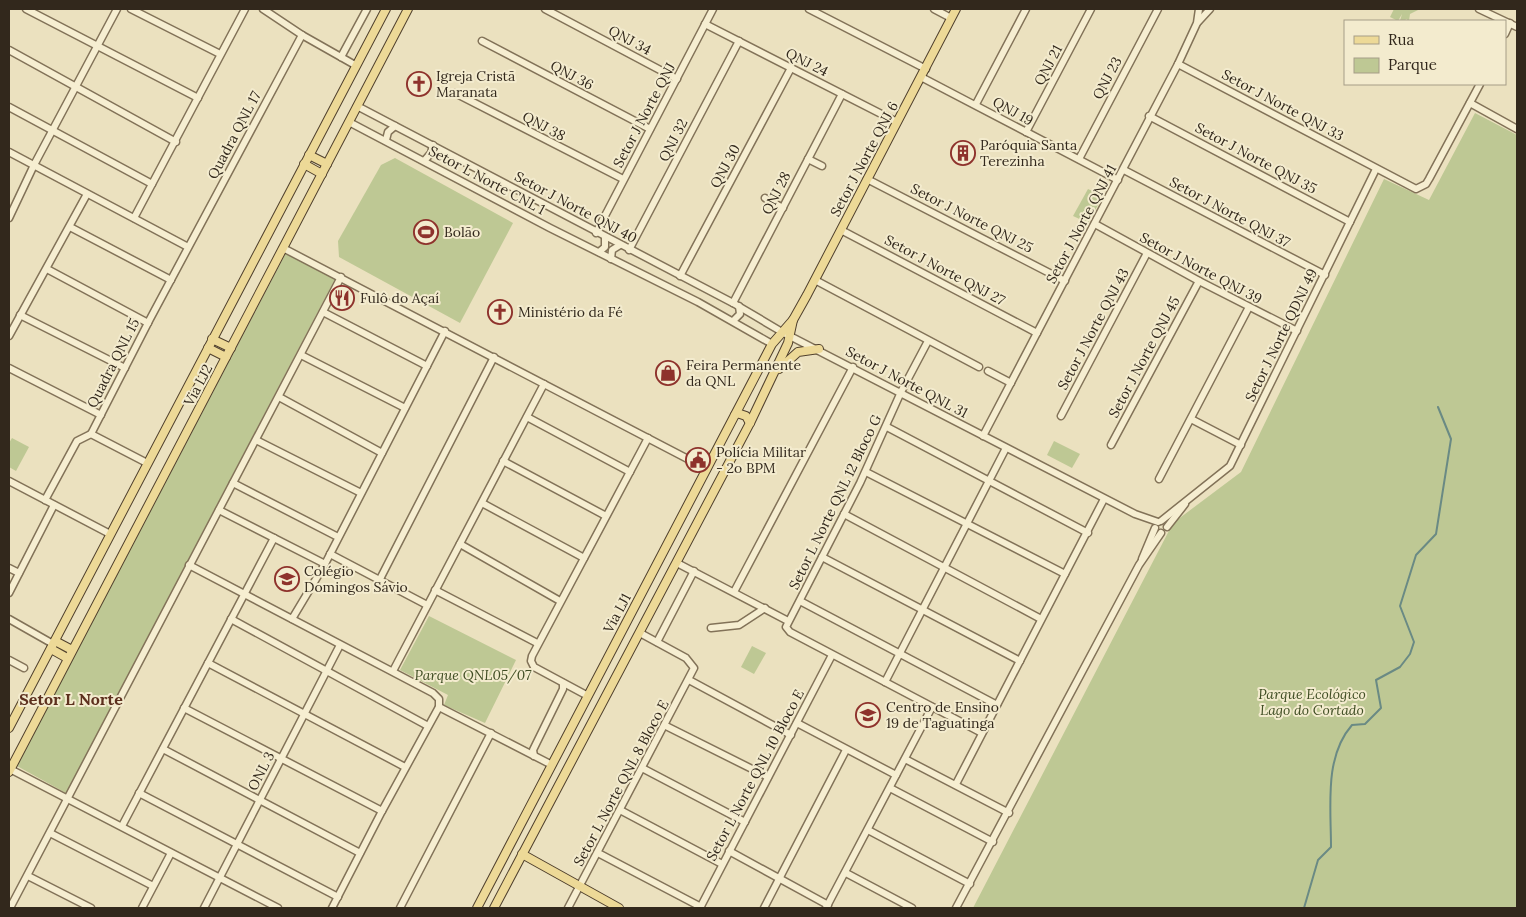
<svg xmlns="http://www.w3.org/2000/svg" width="1526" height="917" viewBox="0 0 1526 917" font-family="Lora,serif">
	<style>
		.green { fill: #bec894 }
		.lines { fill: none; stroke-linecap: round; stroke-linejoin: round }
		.stream { stroke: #6a8a84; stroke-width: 2 }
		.minor-casing { stroke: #827258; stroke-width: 9 }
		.major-casing { stroke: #50402d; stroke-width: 10 }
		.minor { stroke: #f6eed1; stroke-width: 6 }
		.major { stroke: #edd997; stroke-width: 8 }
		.labels { text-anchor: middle; stroke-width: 4; stroke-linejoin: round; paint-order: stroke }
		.street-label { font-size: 14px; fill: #32281c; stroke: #f3ebce }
		.poi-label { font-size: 14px; fill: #32281c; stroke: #f3ebce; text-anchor: start }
		.park-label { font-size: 14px; font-style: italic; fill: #404e24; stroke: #f3ebce }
		.quarter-label { font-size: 16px; font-weight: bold; fill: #5d301e; stroke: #f3ebce }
	</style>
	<rect width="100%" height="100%" fill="#ebe1bf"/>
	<!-- green -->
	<g class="green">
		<path d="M1394 9H1416L1418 10 1410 14 1409 21 1406 19 1405 21H1400L1402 14 1398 21 1390 17Z"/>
		<path d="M1475 113 1517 135V908H973L1173 523 1241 472 1384 179 1429 200Z"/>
		<path d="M395 158 513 223 460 323 339 257 338 241 381 165Z"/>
		<path d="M1088 189 1103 196 1088 223 1073 216Z"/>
		<path d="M286 253 335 279 66 793 17 766Z"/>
		<path d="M12 438 29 447 16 471 9 467V443Z"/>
		<path d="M1054 441 1080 454 1072 468 1047 455Z"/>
		<path d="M429 616 516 660 485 723 444 705 448 695 400 670Z"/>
		<path d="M752 646 766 653 754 674 741 667Z"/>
	</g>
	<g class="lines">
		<!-- stream -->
		<path class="stream" d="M1304 908 1318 860 1331 847C1331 806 1324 757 1352 725L1365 724 1381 708 1376 680 1400 667 1410 654 1414 642 1400 606 1416 555 1436 534 1451 439 1438 407"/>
		<defs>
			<g id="minor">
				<path d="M26 9 198 98"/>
				<path d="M131 9 220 54"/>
				<path d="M263 9 302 35 355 65"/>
				<path d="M545 9 677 79"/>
				<path d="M809 9 926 69"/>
				<path d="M934 9 951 18"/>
				<path d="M1479 9 1517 27"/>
				<path d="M1198 22 1210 9"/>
				<path d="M705 24 897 122"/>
				<path d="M1505 34 1510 23"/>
				<path d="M482 41 650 129"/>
				<path d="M9 50 176 142"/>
				<path d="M341 57 367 9"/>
				<path d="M1178 64 1416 189 1426 184 1429 179 1480 84"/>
				<path d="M921 77 1118 180"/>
				<path d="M455 93 623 179"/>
				<path d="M1470 103 1517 129"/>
				<path d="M976 104 1026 9"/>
				<path d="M357 106 733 303 782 332 1135 514 1158 522"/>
				<path d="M9 107 152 184"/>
				<path d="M1149 116 1350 222"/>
				<path d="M349 122 550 228 698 302 772 344"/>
				<path d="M1026 132 1091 9"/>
				<path d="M386 140 388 132 395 126"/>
				<path d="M9 152 188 247"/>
				<path d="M808 159 822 166"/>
				<path d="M1079 159 1158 9"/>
				<path d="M425 160 431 153 433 145"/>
				<path d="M1124 170 1325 275"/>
				<path d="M867 179 1065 281"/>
				<path d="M765 198 783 208"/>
				<path d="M9 218 34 165 117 9"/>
				<path d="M134 218 245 9"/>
				<path d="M1095 224 1199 281 1297 331"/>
				<path d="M70 227 171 280"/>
				<path d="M841 230 1037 333"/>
				<path d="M596 233 713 9"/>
				<path d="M283 248 707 469"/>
				<path d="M629 250 739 41"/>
				<path d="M599 252 605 247V237"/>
				<path d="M611 259 612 250 620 245"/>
				<path d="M47 269 148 323"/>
				<path d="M680 276 791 68"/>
				<path d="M815 280 979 367"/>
				<path d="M733 303 842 94"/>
				<path d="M323 312 427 366"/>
				<path d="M20 315 125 368"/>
				<path d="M733 321 740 314 739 306"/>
				<path d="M9 336 87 194"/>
				<path d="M928 341 901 392 860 483 786 627 790 632 982 733"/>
				<path d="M301 355 405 408"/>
				<path d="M9 368 101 415"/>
				<path d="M988 371 1011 383"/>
				<path d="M279 397 382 453"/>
				<path d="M1061 416 1147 253"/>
				<path d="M527 417 630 472"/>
				<path d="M1191 419 1241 445"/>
				<path d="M887 427 1088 533"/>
				<path d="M983 436 1178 64 1197 23 1199 9"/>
				<path d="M256 440 361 493"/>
				<path d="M1111 445 1199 281"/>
				<path d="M503 461 606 516"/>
				<path d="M147 463 91 434 150 319 302 35"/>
				<path d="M866 472 1065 574"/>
				<path d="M1159 479 1249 307"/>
				<path d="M9 481 110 534"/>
				<path d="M233 483 338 537"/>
				<path d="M45 500 77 441 91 434"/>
				<path d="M482 503 584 558"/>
				<path d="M219 510 325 564"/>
				<path d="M844 514 1041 619"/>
				<path d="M1161 521 1230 466 1376 169"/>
				<path d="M1167 527 1185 504"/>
				<path d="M460 544 560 601"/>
				<path d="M330 554 427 605"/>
				<path d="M822 557 1020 661"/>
				<path d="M1142 559 1155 528"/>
				<path d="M677 563 788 621"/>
				<path d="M189 565 433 693 439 699V707L382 811 332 908"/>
				<path d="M9 568 19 573"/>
				<path d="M380 579 494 357"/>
				<path d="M435 590 537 643"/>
				<path d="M734 592 853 367"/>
				<path d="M9 593 54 505"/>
				<path d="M800 601 997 705"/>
				<path d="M9 619 53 644"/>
				<path d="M231 619 428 726"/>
				<path d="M292 619 325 564 445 331"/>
				<path d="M711 628 739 625 765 608"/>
				<path d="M657 642 694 571"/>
				<path d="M9 660 24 668"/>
				<path d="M208 663 405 767"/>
				<path d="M393 671 544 384"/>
				<path d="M689 680 791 735"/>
				<path d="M885 682 1006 448"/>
				<path d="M588 696 534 667 531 661 532 656 648 438"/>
				<path d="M439 707 552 765"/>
				<path d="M184 708 382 811"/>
				<path d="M797 723 896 775"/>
				<path d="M666 726 768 777"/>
				<path d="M163 749 360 853"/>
				<path d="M534 756 533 750 563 689V683"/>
				<path d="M905 759 1009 813"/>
				<path d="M642 768 745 822"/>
				<path d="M10 769 278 908"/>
				<path d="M956 784 1104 499"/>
				<path d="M890 788 993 842"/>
				<path d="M139 793 338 897"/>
				<path d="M620 810 722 864"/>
				<path d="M122 826 274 538"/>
				<path d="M868 830 970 884"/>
				<path d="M50 833 153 886"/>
				<path d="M729 851 828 905"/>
				<path d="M598 853 701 907"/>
				<path d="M846 873 912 908"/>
				<path d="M28 876 91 908"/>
				<path d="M10 908 341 277"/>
				<path d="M142 908 171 853"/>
				<path d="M204 908 340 645"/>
				<path d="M400 908 491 733"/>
				<path d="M568 908 694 668 686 658 640 633"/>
				<path d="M700 908 832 655"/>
				<path d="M764 908 846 750"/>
				<path d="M826 908 932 707"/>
				<path d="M956 908 1139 565 1161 533"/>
			</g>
			<g id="major">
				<path d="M309 155 327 164"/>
				<path d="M304 164 322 174"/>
				<path d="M212 339 231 348"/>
				<path d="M208 348 226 357"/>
				<path d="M779 369 798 352 819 349"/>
				<path d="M735 415 737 413 746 416 750 423"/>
				<path d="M55 641 72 650"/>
				<path d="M51 649 67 658"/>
				<path d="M9 728 386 9"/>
				<path d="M9 772 408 9"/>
				<path d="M522 854 619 908"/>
				<path d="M477 908 772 344 793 320 807 295 956 9"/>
				<path d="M494 908 750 423 788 343 793 320"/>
			</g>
		</defs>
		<!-- minor casing -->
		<use href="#minor" class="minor-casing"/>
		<!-- major casing -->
		<use href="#major" class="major-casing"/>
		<!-- minor -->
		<use href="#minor" class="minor"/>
		<!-- major -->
		<use href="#major" class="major"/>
	</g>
	<!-- icons -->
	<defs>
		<symbol id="church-ring" viewBox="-11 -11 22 22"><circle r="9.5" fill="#f3ebce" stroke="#8e322c" stroke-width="1.5"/><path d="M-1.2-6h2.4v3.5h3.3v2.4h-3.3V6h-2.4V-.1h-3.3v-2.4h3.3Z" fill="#8e322c"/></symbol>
		<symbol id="building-ring" viewBox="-11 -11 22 22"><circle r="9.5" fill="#f3ebce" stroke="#8e322c" stroke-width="1.5"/><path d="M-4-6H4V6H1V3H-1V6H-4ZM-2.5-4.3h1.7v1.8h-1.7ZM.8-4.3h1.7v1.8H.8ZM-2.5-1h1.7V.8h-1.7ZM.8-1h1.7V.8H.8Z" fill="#8e322c"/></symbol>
		<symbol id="stadium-ring" viewBox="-11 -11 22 22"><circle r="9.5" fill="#f3ebce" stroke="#8e322c" stroke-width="1.5"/><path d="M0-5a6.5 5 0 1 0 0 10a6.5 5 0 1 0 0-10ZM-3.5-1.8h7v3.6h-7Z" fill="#8e322c"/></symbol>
		<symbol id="restaurant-ring" viewBox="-11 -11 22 22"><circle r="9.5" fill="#f3ebce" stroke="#8e322c" stroke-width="1.5"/><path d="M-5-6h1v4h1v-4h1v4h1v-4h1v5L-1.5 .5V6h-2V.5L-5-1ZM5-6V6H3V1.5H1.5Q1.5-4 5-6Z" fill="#8e322c"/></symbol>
		<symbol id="shop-ring" viewBox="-11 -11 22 22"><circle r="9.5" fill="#f3ebce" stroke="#8e322c" stroke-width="1.5"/><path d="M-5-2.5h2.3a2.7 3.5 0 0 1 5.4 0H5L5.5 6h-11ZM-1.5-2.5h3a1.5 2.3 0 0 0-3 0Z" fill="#8e322c"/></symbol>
		<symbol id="civic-ring" viewBox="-11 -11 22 22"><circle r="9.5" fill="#f3ebce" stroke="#8e322c" stroke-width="1.5"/><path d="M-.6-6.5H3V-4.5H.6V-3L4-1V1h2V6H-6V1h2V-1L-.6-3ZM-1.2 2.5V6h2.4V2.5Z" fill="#8e322c"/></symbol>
		<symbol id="university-ring" viewBox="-11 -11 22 22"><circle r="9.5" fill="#f3ebce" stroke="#8e322c" stroke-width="1.5"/><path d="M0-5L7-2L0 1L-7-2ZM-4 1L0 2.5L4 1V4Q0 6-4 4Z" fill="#8e322c"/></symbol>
		<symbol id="school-ring" viewBox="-11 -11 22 22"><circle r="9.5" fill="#f3ebce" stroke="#8e322c" stroke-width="1.5"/><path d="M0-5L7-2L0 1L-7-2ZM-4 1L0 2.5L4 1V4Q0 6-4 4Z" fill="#8e322c"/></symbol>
	</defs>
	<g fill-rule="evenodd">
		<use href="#church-ring" x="405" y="70" width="28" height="28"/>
		<use href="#building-ring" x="949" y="139" width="28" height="28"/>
		<use href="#stadium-ring" x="412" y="218" width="28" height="28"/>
		<use href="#restaurant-ring" x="328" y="284" width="28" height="28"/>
		<use href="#church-ring" x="486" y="298" width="28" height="28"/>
		<use href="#shop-ring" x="654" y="359" width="28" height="28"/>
		<use href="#civic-ring" x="684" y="446" width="28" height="28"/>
		<use href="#university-ring" x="273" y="565" width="28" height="28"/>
		<use href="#school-ring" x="854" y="701" width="28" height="28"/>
	</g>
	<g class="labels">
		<!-- street labels -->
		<g class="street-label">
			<text transform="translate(630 40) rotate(28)" y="5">QNJ 34</text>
			<text transform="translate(807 62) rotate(27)" y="5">QNJ 24</text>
			<text transform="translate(1048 65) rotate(-62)" y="5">QNJ 21</text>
			<text transform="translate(572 75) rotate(28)" y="5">QNJ 36</text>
			<text transform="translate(1107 78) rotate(-62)" y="5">QNJ 23</text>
			<text transform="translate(1283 105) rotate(28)" y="5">Setor J Norte QNJ 33</text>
			<text transform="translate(1013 111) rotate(29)" y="5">QNJ 19</text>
			<text transform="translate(644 115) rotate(-62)" y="5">Setor J Norte QNJ</text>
			<text transform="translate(544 126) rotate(28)" y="5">QNJ 38</text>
			<text transform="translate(234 135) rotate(-62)" y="5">Quadra QNL 17</text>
			<text transform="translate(673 140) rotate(-63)" y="5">QNJ 32</text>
			<text transform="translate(1256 158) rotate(28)" y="5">Setor J Norte QNJ 35</text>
			<text transform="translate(864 159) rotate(-62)" y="5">Setor J Norte QNJ 6</text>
			<text transform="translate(725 166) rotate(-62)" y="5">QNJ 30</text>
			<text transform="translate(487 180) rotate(28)" y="5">Setor L Norte CNL 1</text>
			<text transform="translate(776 193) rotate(-63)" y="5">QNJ 28</text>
			<text transform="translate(576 207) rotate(28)" y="5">Setor J Norte QNJ 40</text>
			<text transform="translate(1230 212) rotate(28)" y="5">Setor J Norte QNJ 37</text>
			<text transform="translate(972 218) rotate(27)" y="5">Setor J Norte QNJ 25</text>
			<text transform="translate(1081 224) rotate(-62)" y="5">Setor J Norte QNJ 41</text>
			<text transform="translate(1201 268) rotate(28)" y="5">Setor J Norte QNJ 39</text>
			<text transform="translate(945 270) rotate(28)" y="5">Setor J Norte QNJ 27</text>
			<text transform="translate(1093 329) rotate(-62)" y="5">Setor J Norte QNJ 43</text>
			<text transform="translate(1281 335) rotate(-64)" y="5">Setor J Norte QDNJ 49</text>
			<text transform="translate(1144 357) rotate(-62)" y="5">Setor J Norte QNJ 45</text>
			<text transform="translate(113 363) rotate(-63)" y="5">Quadra QNL 15</text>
			<text transform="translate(907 382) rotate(28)" y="5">Setor J Norte QNL 31</text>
			<text transform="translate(198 385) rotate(-62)" y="5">Via LJ2</text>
			<text transform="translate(835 502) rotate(-64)" y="5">Setor L Norte QNL 12 Bloco G</text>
			<text transform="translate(617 613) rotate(-62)" y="5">Via LJ1</text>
			<text transform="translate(261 771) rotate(-63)" y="5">ONL 3</text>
			<text transform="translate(755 775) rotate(-62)" y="5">Setor L Norte QNL 10 Bloco E</text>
			<text transform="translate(621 783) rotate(-62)" y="5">Setor L Norte QNL 8 Bloco E</text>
		</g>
		<!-- poi labels -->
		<g class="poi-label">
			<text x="436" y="81">Igreja Cristã<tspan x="436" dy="16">Maranata</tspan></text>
			<text x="980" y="150">Paróquia Santa<tspan x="980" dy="16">Terezinha</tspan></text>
			<text x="444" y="237">Bolão</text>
			<text x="360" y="303">Fulô do Açaí</text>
			<text x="518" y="317">Ministério da Fé</text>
			<text x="686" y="370">Feira Permanente<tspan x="686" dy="16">da QNL</tspan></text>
			<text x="716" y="457">Polícia Militar<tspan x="716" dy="16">- 2o BPM</tspan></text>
			<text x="304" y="576">Colégio<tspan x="304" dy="16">Domingos Sávio</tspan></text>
			<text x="886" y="712">Centro de Ensino<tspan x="886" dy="16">19 de Taguatinga</tspan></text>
		</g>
		<!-- park labels -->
		<g class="park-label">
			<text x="473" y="680">Parque QNL05/07</text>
			<text x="1312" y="699">Parque Ecológico<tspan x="1312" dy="16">Lago do Cortado</tspan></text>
		</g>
		<!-- quarter labels -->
		<g class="quarter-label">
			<text x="71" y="705">Setor L Norte</text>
		</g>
	</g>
	<!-- border -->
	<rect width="1526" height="917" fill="none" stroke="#32281c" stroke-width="20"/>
	<!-- legend -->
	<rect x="1344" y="20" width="162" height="65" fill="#f3ebce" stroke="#a69d87"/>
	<rect x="1354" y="36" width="25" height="8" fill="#edd997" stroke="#a69d87"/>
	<text x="1388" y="45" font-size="15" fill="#32281c">Rua</text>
	<rect x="1354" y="58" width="25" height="15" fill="#bec894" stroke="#a69d87"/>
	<text x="1388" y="70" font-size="15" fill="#32281c">Parque</text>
</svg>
